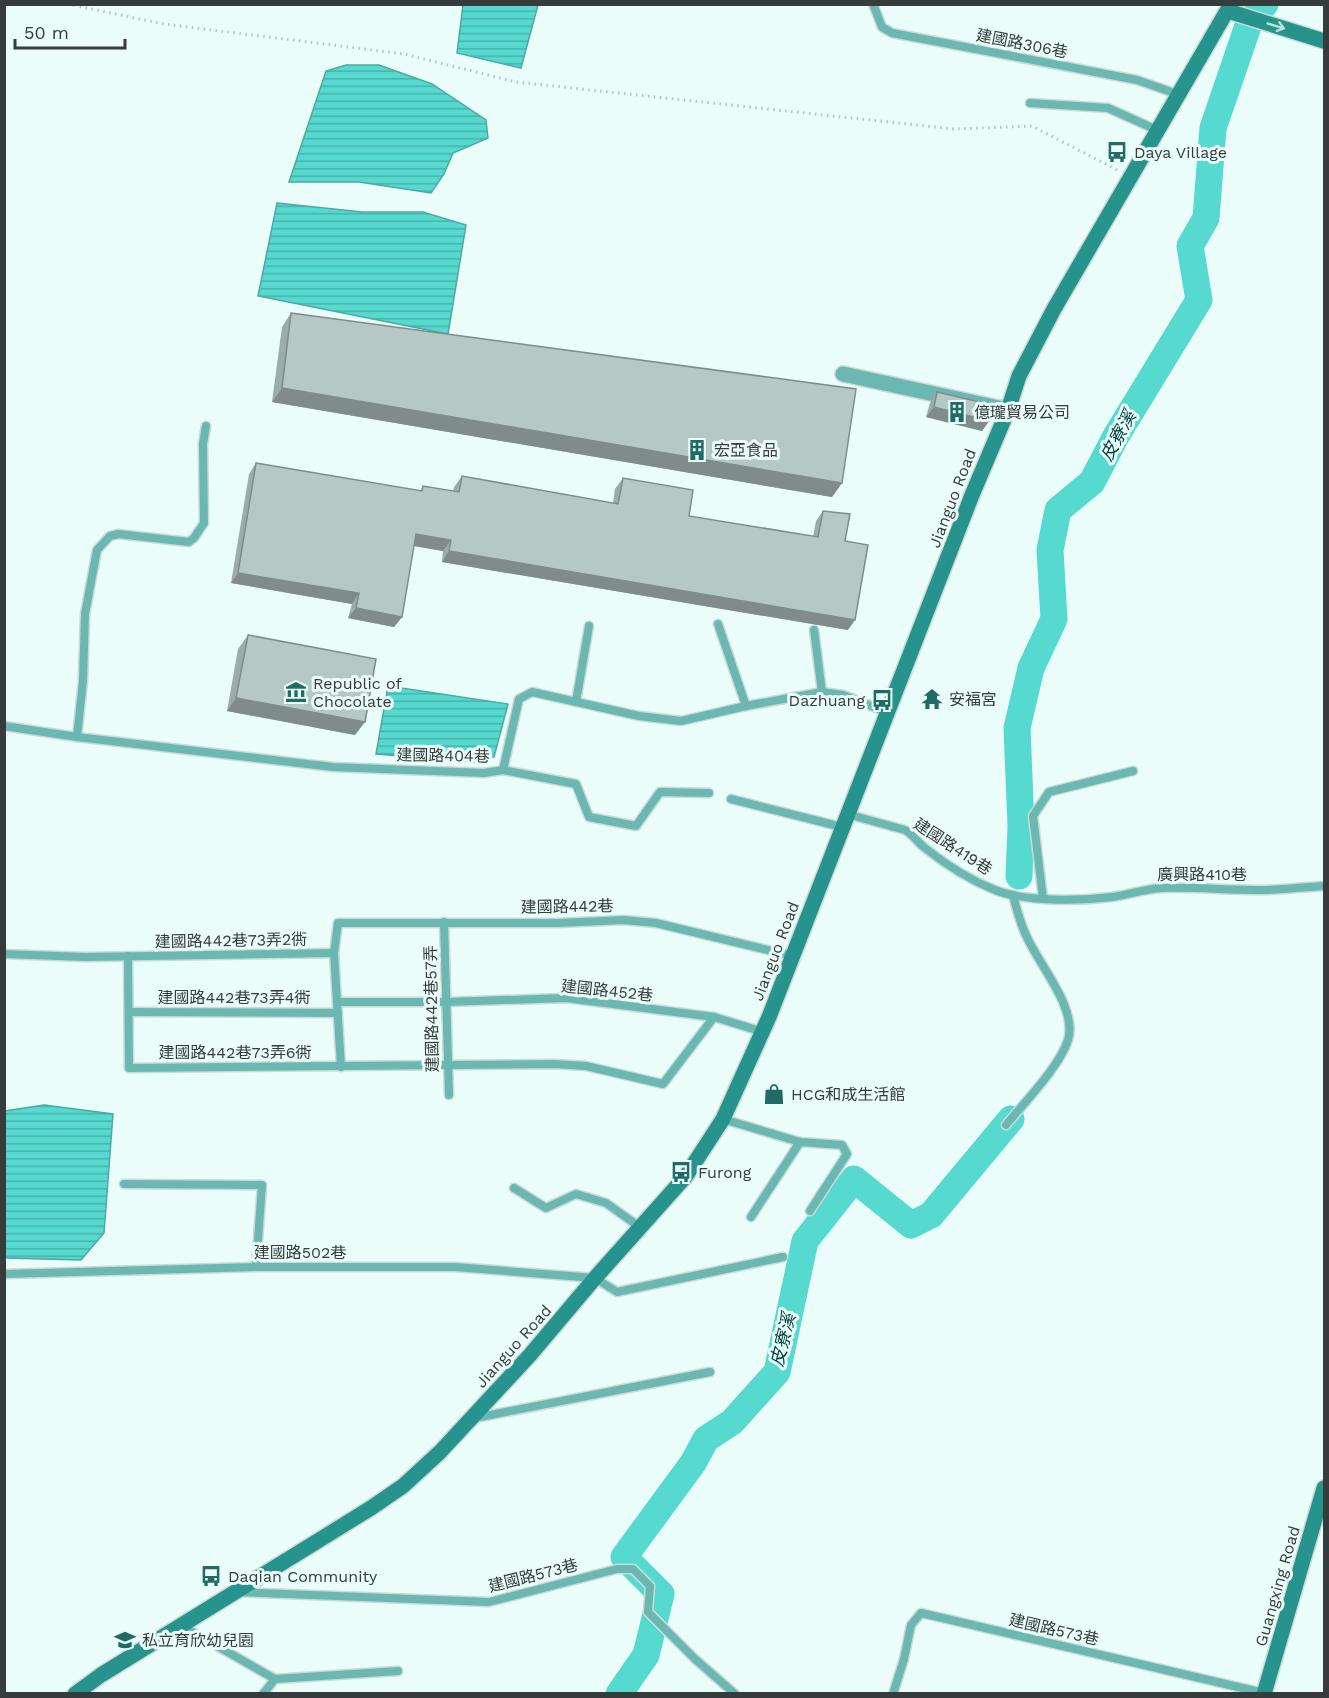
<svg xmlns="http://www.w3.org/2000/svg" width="1329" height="1698" viewBox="0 0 1329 1698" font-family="'Work Sans','Noto Sans TC',sans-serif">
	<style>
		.water { fill: url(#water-rules); stroke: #4caaa3; stroke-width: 1.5 }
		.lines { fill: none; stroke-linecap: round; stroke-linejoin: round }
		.river { stroke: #56d9cf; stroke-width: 27 }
		.lane-casing { stroke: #c9dad8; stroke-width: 11 }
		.street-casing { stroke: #c9dad8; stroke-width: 18 }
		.secondary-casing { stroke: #c9dad8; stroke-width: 18 }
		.path { stroke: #b3c3c1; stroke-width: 3; stroke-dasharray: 1.5 4.5; stroke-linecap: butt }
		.lane { stroke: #6ab8b1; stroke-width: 8 }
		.street { stroke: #6ab8b1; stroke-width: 15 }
		.secondary { stroke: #26948c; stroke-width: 15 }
		.wall { fill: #9caca9 }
		.shaded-wall { fill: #7f8c8a }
		.building { fill: #b5c8c5; stroke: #7f8c8a; stroke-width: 1.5 }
		.oneway { stroke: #b9e3df }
		.labels { text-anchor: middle; stroke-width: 6; stroke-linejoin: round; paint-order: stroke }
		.street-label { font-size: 16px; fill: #353c3b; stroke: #eafdfb }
		.poi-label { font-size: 16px; fill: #353c3b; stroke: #eafdfb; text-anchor: start }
		.water-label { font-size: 18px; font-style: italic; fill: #003f3b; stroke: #eafdfb }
	</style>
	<defs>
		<pattern id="water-rules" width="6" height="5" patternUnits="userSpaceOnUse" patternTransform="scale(1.5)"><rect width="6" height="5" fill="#56d9cf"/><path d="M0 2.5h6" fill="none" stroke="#48b1a9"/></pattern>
	</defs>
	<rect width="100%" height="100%" fill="#eafdfb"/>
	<!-- water -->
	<g class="water">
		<path d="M463 5H538L521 68 457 53Z"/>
		<path d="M346 65H379L432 84 486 120 488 138 453 153 444 174 431 193 359 182H289L326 71Z"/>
		<path d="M277 203 362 212H423L466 225 448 334 258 296Z"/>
		<path d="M388 686 508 704 494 757 479 762 376 754Z"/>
		<path d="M44 1105 113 1114 104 1233 81 1260 5 1258V1111Z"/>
	</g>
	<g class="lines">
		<!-- river -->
		<g class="river">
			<path d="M1019 876 1021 826 1017 728 1031 668 1054 619 1050 550 1058 510 1092 482 1116 436 1199 300 1190 246 1206 218 1213 128 1249 23 1265 4"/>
			<path d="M619 1694 646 1655 661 1594 624 1557 693 1463 706 1439 732 1422 777 1372 805 1241 854 1179 911 1225 931 1215 1011 1119"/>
		</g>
		<defs>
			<g id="lane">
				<path d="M873 4 882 27 892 33 1137 80 1180 95"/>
				<path d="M1030 103 1108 108 1159 131"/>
				<path d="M718 624 746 706"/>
				<path d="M814 630 822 692"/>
				<path d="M576 702 589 626"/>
				<path d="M4 726 77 737 333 767 484 773 503 770 519 699 532 692 639 716 681 721 746 706 822 692 843 695 887 712"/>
				<path d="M77 737 83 681 85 614 97 550 110 536 118 534 189 542 194 538 204 523 203 444 206 426"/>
				<path d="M503 770 576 784 589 817 636 826 660 792 709 793"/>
				<path d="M731 799 842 827"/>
				<path d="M847 814 905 830C914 835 917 842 925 848 945 864 970 880 995 890 1026 902 1079 901 1112 897 1129 895 1144 889 1161 888 1194 887 1228 890 1261 890 1282 890 1303 887 1324 886"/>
				<path d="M1043 898 1033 816 1049 792 1133 771"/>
				<path d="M444 922 449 1095"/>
				<path d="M4 954 85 957 334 953"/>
				<path d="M128 956 129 1068 554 1064 586 1066 663 1084 714 1017"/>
				<path d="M337 1002H446L566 998 714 1017 763 1032"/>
				<path d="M129 1012 338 1013"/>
				<path d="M341 1067 334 953 338 923H558L624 920 656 923 793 956"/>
				<path d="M723 1119 800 1142 842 1145 847 1154 810 1211"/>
				<path d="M1006 1125C1024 1103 1060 1066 1068 1040 1078 1008 1038 964 1026 935 1020 923 1017 909 1013 896"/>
				<path d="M124 1184 262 1185 256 1267"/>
				<path d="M514 1188 546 1208 576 1194 606 1203 641 1228"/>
				<path d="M751 1217 800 1142"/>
				<path d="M4 1274 256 1267H455L595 1278 617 1292 783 1257"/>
				<path d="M475 1418 710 1372"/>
				<path d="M237 1592 489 1602 617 1569H633L650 1586 648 1612 695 1659 735 1694"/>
				<path d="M180 1625 275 1679 398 1671"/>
				<path d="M263 1694 275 1679"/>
				<path d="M893 1694 904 1659 911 1625 921 1613 1264 1693"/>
			</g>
			<path id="street" d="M843 374 1008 410"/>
			<g id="secondary">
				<path d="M1228 11 1324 41"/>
				<path d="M75 1694 101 1675 371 1508 403 1486 440 1452 530 1355 595 1278 686 1176 723 1119 769 1017 972 495 1008 410 1019 376 1054 309 1231 4"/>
				<path d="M1264 1694 1324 1488"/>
			</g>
		</defs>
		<!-- lane casing -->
		<use href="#lane" class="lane-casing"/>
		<!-- street casing -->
		<use href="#street" class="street-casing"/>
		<!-- secondary casing -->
		<use href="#secondary" class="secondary-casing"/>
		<!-- path -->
		<path class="path" d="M68 4 164 24 404 54 516 82 954 129 1032 126 1119 171"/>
		<!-- lane -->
		<use href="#lane" class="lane"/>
		<!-- street -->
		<use href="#street" class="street"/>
		<!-- secondary -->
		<use href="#secondary" class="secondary"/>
	</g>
	<!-- wall -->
	<g class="wall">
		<path d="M291 313 842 483 832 497 272 402 282 327Z"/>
		<path d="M937 392 989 421 982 431 926 417 930 403Z"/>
		<path d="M256 463 420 491 423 486 453 491 454 487 462 476 613 503 615 489 623 478 689 516 813 537 816 521 823 511 845 541 848 630 442 562 443 551 414 546 402 617 394 627 348 618 352 604 231 583 249 474Z"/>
		<path d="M248 635 355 735 227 711 238 649Z"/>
	</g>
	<!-- shaded-wall -->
	<g class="shaded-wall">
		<path d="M282 388 842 483 832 497 272 402Z"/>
		<path d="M934 407 989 421 982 431 926 417Z"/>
		<path d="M416 534 451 540 443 551 408 545Z"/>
		<path d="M449 551 855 620 848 630 442 562Z"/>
		<path d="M238 573 359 593 352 604 231 583Z"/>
		<path d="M356 608 402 617 394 627 348 618Z"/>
		<path d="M236 698 365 722 355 735 227 711Z"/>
	</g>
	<!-- building -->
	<g class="building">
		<path d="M291 313 856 389 842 483 282 388Z"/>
		<path d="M937 392 993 405 989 421 934 407Z"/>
		<path d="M256 463 422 491 423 486 459 492 462 476 618 504 623 478 693 490 689 516 818 537 823 511 850 514 845 541 868 545 855 620 449 551 451 540 416 534 402 617 356 608 359 593 238 573Z"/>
		<path d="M248 635 376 659 365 722 236 698Z"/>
	</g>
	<!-- one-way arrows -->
	<defs><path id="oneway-shaft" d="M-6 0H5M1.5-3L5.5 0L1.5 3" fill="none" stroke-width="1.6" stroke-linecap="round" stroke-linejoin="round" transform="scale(1.5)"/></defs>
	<use class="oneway" href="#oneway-shaft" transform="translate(1276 26) rotate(17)"/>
	<!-- icons -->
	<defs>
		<symbol id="bus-bare" viewBox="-9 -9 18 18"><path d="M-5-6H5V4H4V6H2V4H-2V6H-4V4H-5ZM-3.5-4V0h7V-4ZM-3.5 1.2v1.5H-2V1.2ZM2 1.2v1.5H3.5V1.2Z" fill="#216b66" stroke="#eafdfb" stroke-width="2.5" paint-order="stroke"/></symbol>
		<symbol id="building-bare" viewBox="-9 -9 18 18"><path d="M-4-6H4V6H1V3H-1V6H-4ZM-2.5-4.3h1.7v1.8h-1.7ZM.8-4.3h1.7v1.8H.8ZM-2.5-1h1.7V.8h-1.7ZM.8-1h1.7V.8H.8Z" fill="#216b66" stroke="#eafdfb" stroke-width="2.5" paint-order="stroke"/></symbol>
		<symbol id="museum-bare" viewBox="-9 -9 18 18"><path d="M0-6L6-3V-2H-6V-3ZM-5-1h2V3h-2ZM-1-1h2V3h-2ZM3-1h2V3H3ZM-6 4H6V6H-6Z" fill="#216b66" stroke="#eafdfb" stroke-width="2.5" paint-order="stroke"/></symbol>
		<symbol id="temple-bare" viewBox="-9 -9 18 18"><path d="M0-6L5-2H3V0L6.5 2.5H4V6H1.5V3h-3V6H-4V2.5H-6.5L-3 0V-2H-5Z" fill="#216b66" stroke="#eafdfb" stroke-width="2.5" paint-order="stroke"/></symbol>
		<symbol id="shop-bare" viewBox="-9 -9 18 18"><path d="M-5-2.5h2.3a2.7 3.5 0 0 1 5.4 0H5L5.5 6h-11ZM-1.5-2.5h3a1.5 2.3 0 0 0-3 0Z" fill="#216b66" stroke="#eafdfb" stroke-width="2.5" paint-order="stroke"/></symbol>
		<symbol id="school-bare" viewBox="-9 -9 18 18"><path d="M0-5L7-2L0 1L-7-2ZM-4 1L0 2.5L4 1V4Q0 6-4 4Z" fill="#216b66" stroke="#eafdfb" stroke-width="2.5" paint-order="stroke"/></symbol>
	</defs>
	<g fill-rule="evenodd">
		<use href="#bus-bare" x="1102" y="137" width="30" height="30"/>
		<use href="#building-bare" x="942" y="397" width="30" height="30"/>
		<use href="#building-bare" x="682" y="435" width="30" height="30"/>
		<use href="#museum-bare" x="281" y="677" width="30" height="30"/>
		<use href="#temple-bare" x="917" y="684" width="30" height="30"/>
		<use href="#bus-bare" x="867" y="685" width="30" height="30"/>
		<use href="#shop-bare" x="759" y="1079" width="30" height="30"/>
		<use href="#bus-bare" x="666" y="1157" width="30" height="30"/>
		<use href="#bus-bare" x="196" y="1561" width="30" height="30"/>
		<use href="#school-bare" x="110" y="1625" width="30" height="30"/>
	</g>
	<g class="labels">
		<!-- street labels -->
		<g class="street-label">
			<text transform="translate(1022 43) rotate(11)" y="6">建國路306巷</text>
			<text transform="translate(952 498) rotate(-69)" y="6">Jianguo Road</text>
			<text transform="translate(443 755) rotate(1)" y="6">建國路404巷</text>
			<text transform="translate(953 846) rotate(33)" y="6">建國路419巷</text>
			<text x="1202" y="880">廣興路410巷</text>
			<text transform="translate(567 906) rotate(-1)" y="6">建國路442巷</text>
			<text transform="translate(231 940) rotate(-1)" y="6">建國路442巷73弄2衖</text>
			<text transform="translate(775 951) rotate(-69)" y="6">Jianguo Road</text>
			<text transform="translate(607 990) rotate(6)" y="6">建國路452巷</text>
			<text x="234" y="1003">建國路442巷73弄4衖</text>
			<text transform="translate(431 1009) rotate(-91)" y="6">建國路442巷57弄</text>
			<text x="235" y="1058">建國路442巷73弄6衖</text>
			<text x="300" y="1258">建國路502巷</text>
			<text transform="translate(513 1346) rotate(-48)" y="6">Jianguo Road</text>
			<text transform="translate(533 1575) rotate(-14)" y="6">建國路573巷</text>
			<text transform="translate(1277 1586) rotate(-74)" y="6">Guangxing Road</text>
			<text transform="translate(1054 1629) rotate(13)" y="6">建國路573巷</text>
		</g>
		<!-- poi labels -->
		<g class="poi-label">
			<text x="1134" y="158">Daya Village</text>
			<text x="974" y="418">億瓏貿易公司</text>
			<text x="714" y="456">宏亞食品</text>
			<text x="313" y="689">Republic of<tspan x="313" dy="18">Chocolate</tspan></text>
			<text x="949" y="705">安福宮</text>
			<text x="865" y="706" text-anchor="end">Dazhuang</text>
			<text x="791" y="1100">HCG和成生活館</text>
			<text x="698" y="1178">Furong</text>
			<text x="228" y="1582">Daqian Community</text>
			<text x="142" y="1646">私立育欣幼兒園</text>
		</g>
		<!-- water labels -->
		<g class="water-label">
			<text transform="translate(1118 436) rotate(-61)" y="6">皮寮溪</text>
			<text transform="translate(783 1340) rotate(-76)" y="6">皮寮溪</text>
		</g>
	</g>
	<!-- border -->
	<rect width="1329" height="1698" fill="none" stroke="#353c3b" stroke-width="12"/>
	<!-- scale -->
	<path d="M15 39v9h110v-9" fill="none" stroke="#353c3b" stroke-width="3"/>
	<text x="24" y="39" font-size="18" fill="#353c3b" stroke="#eafdfb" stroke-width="4.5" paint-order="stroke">50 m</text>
</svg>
